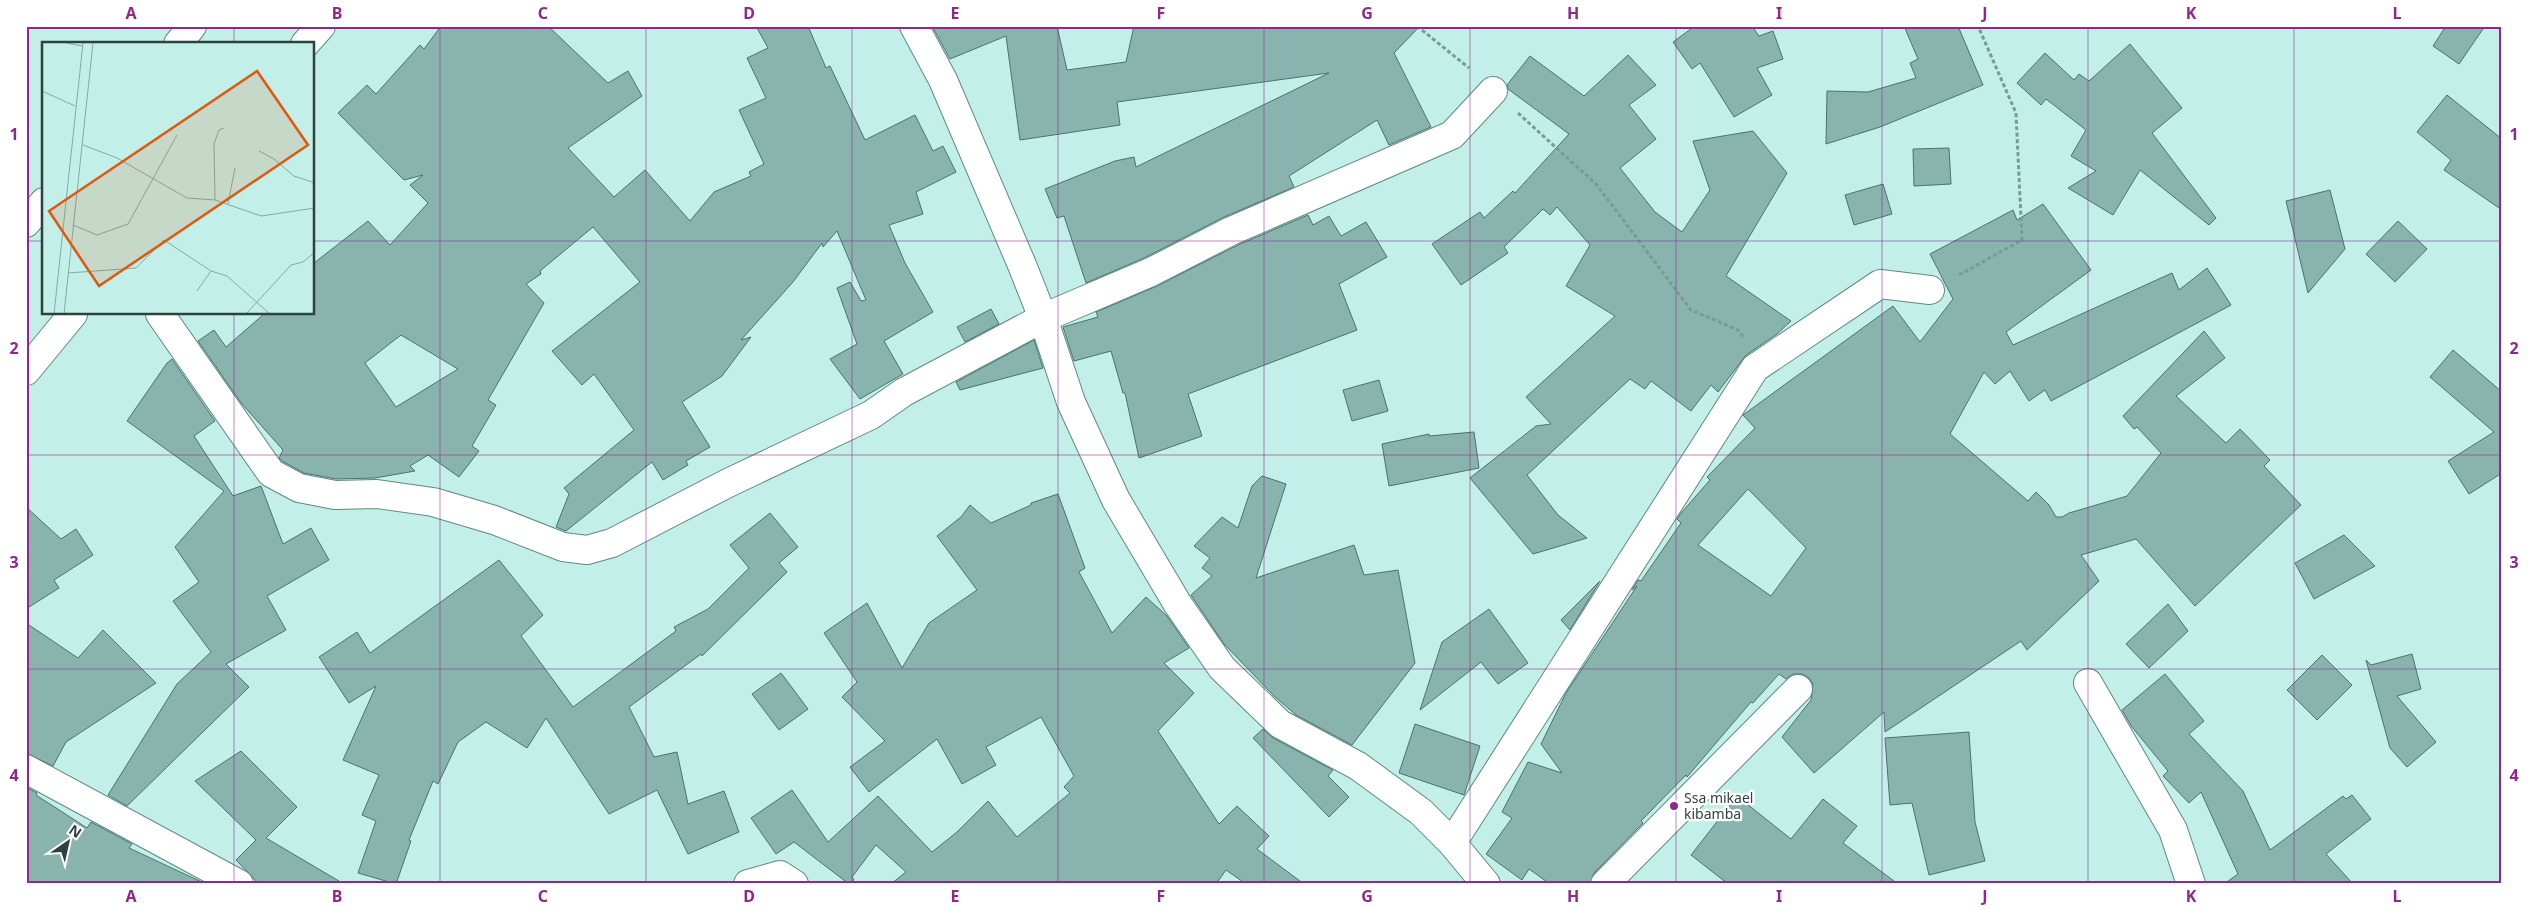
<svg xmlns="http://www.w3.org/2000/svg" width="2528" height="910" viewBox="0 0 2528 910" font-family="'Noto Sans',sans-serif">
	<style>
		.building { fill: #89b4ad; stroke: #4a736d; fill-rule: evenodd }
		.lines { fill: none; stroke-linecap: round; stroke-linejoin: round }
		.minor-casing { stroke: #5f8982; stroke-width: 30 }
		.tertiary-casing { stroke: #5f8982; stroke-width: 30 }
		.path { stroke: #7b9a95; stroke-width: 3; stroke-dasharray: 4 2.5; stroke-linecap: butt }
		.minor { stroke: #fff; stroke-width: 28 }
		.tertiary { stroke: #fff; stroke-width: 28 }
		.grid { fill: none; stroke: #90278c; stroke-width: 1; stroke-opacity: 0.55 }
		.poi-dot { fill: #90278c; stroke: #fff; stroke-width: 2 }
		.labels { text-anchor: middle; stroke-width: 4.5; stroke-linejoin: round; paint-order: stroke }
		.poi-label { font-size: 14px; fill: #2f413e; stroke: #fff; text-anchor: start }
		.inset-road { fill: none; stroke: #87a9a4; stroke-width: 1 }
		.view { fill: #df580e; fill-opacity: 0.15; stroke: #df580e; stroke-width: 2.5 }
		.inset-edge { fill: none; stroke: #2f413e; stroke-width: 2.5 }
		.neatline { fill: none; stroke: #90278c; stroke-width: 2 }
		.grid-label { font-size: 16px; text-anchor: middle; font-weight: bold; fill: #90278c }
	</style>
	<rect width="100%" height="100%" fill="#c2efe8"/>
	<!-- building -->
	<g class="building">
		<path d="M441 26H548L608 83 628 71 642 96 568 148 614 197 645 170 690 221 714 192 751 176 749 172 764 164 739 110 766 98 747 58 768 48 756 26H808L826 68 830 66 865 140 915 115 933 151 943 146 956 172 916 192 923 214 889 225 905 263 933 312 884 341 903 374 860 399 830 359 857 344 837 288 850 282 861 301 866 300 837 231 823 247 822 243 793 282 741 340 751 337 722 376 682 402 710 447 686 461 688 465 663 480 652 462 566 531 556 527 569 494 564 488 634 430 594 374 582 385 552 351 640 282 593 227 540 271 541 274 526 284 544 303 488 400 496 405 472 446 479 451 459 477 428 455 410 466 415 471 375 478 336 479 304 473 282 461 279 458 283 450 242 404 198 341 214 330 226 347 264 314H314V263L368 221 390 245 428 203 410 185 423 175 404 180 338 113 367 85 376 94 420 45 424 49ZM401 335 458 369 396 407 365 363Z"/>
		<path d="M932 26H1057L1067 70 1126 62 1134 26H1420L1394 53 1431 127 1389 145 1377 120 1289 176 1294 187 1224 217 1144 258 1086 283 1064 216 1057 218 1045 189 1115 161 1134 157 1136 167 1329 73 1117 102 1120 125 1020 140 1006 36 950 59Z"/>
		<path d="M1695 26H1752L1759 36 1773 31 1783 59 1757 68 1772 95 1734 117 1700 63 1692 69 1673 42Z"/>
		<path d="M1904 26H1958L1983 85 1880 127 1826 144 1827 91 1868 92 1916 78 1910 63 1918 59Z"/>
		<path d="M2446 26H2485L2459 64 2433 46Z"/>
		<path d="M2130 44 2182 108 2152 133 2216 218 2209 225 2140 170 2113 215 2068 188 2096 171 2071 156 2086 130 2046 99 2041 105 2017 83 2045 53 2074 80 2079 74 2089 81Z"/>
		<path d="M1628 55 1656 85 1629 105 1656 139 1620 168 1655 212 1682 232 1710 190 1693 141 1753 131 1787 173 1726 276 1791 321 1777 334 1746 355 1718 392 1711 385 1691 411 1651 381 1645 389 1630 379 1527 475 1558 515 1587 538 1533 554 1470 478 1536 426 1551 424 1526 397 1615 316 1566 286 1590 245 1557 207 1550 215 1543 209 1504 247 1508 253 1461 285 1432 244 1480 212 1484 218 1513 191 1515 193 1569 134 1508 89 1507 85 1530 56 1584 96Z"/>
		<path d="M2447 95 2502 139V210L2444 170 2451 160 2417 132Z"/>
		<path d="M1949 148 1951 184 1914 186 1913 149Z"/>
		<path d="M1883 184 1892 214 1854 225 1845 195Z"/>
		<path d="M2330 190 2345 249 2308 293 2286 201Z"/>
		<path d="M2043 204 2091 270 2006 332 2013 345 2172 273 2179 290 2207 268 2231 305 2051 401 2045 390 2029 401 2010 371 1995 384 1984 372 1950 434 2028 501 2036 492 2049 505 2056 517H2062L2069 513 2127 496 2161 453 2137 427 2134 429 2123 416 2204 331 2225 358 2176 396 2226 443 2240 429 2270 460 2264 466 2301 505 2195 606 2136 539 2081 555 2099 581 2027 650 2021 641 1885 732 1884 712 1814 773 1782 737 1811 700 1813 684 1809 678 1802 674H1793L1786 679 1779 674 1753 703 1751 702 1687 777 1686 775 1641 821 1643 823 1594 873 1590 884H1550L1529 869 1522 880 1486 854 1512 818 1502 812 1528 762 1562 773 1541 744 1566 693 1637 586 1632 590 1638 580 1641 581 1681 523 1677 519 1682 512 1710 480 1707 477 1755 428 1743 415 1893 306 1920 342 1953 299 1930 254 2013 210 2017 220ZM1748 489 1806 548 1771 596 1698 545Z"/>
		<path d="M1308 215 1313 225 1329 216 1341 236 1366 222 1387 257 1339 284 1357 330 1188 394 1202 436 1139 458 1125 393H1123L1111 351 1074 361 1063 327 1098 317 1096 312 1157 286 1238 245Z"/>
		<path d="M2398 221 2427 249 2395 282 2366 254Z"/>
		<path d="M991 309 999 324 965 342 957 327Z"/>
		<path d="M1034 340 1043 368 960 390 956 382Z"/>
		<path d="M2453 350 2502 392V473L2469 494 2448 461 2494 432 2430 377Z"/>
		<path d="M172 359 215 421 194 436 233 496 261 486 283 544 311 528 329 560 267 596 286 630 226 664 249 687 127 806 108 795 177 684 211 652 173 601 199 582 175 547 224 491 127 421 167 363Z"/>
		<path d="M1379 380 1388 411 1352 421 1343 390Z"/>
		<path d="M1474 432 1479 468 1389 486 1382 444 1429 434V436Z"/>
		<path d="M1262 476 1286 484 1256 578 1354 545 1364 575 1398 570 1415 663 1352 745 1296 715 1274 696 1224 644 1191 595 1212 576 1202 568 1210 558 1194 546 1222 517 1238 528 1252 486Z"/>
		<path d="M1058 494 1085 568 1079 572 1112 633 1146 597 1167 616 1189 648 1164 663 1194 693 1158 731 1219 824 1237 806 1269 836 1257 849 1304 884H1246L1226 870 1216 884H891L906 872 876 845 852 877 854 880 849 884 794 842 776 854 751 818 792 790 828 842 878 796 932 852 957 832 988 801 1017 837 1070 793 1064 787 1074 776 1041 717 986 747 996 765 962 784 937 739 869 792 850 767 885 741 842 697 857 682 824 633 867 603 902 668 929 623 977 590 937 536 961 517 970 505 991 523 1031 505V503Z"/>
		<path d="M26 507 61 539 76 529 93 555 54 580 59 588 26 609Z"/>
		<path d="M770 513 798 547 779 563 787 572 702 656 701 654 629 707 654 757 677 752 688 804 724 791 739 832 688 854 657 790 609 814 546 718 527 748 486 722 458 742 438 784 433 781 409 840 411 841 396 884 358 873 376 821 362 815 379 775 343 760 376 686 349 703 319 657 357 632 370 653 499 560 543 615 521 636 573 707 676 631 674 627 708 609 749 568 730 545Z"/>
		<path d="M2344 535 2375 566 2314 599 2295 563Z"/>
		<path d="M1600 581 1570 630 1561 620Z"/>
		<path d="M2168 604 2188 631 2149 668 2126 644Z"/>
		<path d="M1489 609 1528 663 1498 684 1481 662 1420 710 1442 642Z"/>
		<path d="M26 623 78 658 103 630 156 683 66 742 53 766 26 753Z"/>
		<path d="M2412 654 2421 689 2397 696 2436 742 2407 767 2390 748 2366 660 2371 665Z"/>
		<path d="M2322 655 2352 685 2317 720 2287 690Z"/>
		<path d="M781 673 808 709 779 730 752 694Z"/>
		<path d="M2165 674 2204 721 2189 734 2243 791 2270 850 2343 796 2346 799 2352 795 2371 819 2326 854 2353 884H2224L2238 874 2201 792 2189 803 2163 776 2168 771 2132 727 2122 710Z"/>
		<path d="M1415 724 1480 746 1464 795 1399 773Z"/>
		<path d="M1263 729 1273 738 1333 770 1328 776 1349 797 1329 817 1253 738Z"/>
		<path d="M1969 732 1975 822 1985 861 1929 875 1912 803 1890 805 1885 738Z"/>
		<path d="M241 751 297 807 266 838 344 884H259L236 860 256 840 195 781Z"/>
		<path d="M26 787 37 793 36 795 87 828 91 822 132 844 129 848 206 884H26Z"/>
		<path d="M1737 796 1791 839 1823 799 1857 826 1843 843 1898 884H1728L1691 855Z"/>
	</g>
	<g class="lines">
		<defs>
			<g id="minor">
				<path d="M914 26 943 80 1022 265 1043 318 1071 402 1116 500 1177 603 1222 668 1280 724 1358 766 1421 812 1452 843 1486 884"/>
				<path d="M160 314 271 473 299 488 335 495 377 494 433 502 494 520 563 547 587 550 612 543 728 483 871 415 904 392 1043 318 1151 272 1231 231 1452 135 1493 91"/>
				<path d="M2088 683 2173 830 2191 884"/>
				<path d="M26 769 239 884"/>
				<path d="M1452 843 1755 368 1880 284 1930 290"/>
				<path d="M748 884 780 875 794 884"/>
				<path d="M1605 884 1798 689"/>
			</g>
			<g id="tertiary">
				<path d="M178 44 192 26"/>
				<path d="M305 44 321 26"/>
				<path d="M26 223 44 202"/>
				<path d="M26 371 73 314"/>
			</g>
		</defs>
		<!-- minor casing -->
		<use href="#minor" class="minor-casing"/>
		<!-- tertiary casing -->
		<use href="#tertiary" class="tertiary-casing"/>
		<!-- path -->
		<g class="path">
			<path d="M1417 26 1469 68"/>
			<path d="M1518 113 1596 184 1691 310 1738 330 1744 338"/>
			<path d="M1959 275 2022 240 2016 113 1978 26"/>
		</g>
		<!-- minor -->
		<use href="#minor" class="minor"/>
		<!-- tertiary -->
		<use href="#tertiary" class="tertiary"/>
	</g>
	<!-- grid -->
	<path class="grid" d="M234 26V44M440 26V884M646 26V884M852 26V884M1058 26V884M1264 26V884M1470 26V884M1676 26V884M1882 26V884M2088 26V884M2294 26V884M26 241H44M314 241H2502M234 314V884M26 455H2502M26 669H2502"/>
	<!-- markers -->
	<circle class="poi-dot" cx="1674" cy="806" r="5"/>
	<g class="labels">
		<!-- poi labels -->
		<g class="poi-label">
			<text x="1684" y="803">Ssa mikael<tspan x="1684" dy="16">kibamba</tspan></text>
		</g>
	</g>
	<!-- overview -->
	<g transform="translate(42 42)">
		<rect width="272" height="272" fill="#c2efe8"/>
		<path class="inset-road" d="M25 1 40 4M0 49 33 64M41 103 75 116 145 156 173 158 219 174 273 166M217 109 232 117 252 134 273 141M173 158 172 102 177 88 182 86M186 162 193 126M31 183 55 193 86 182 135 93M26 231 94 226 122 198 169 229 185 234 228 272M155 249 169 229M12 272 41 1M22 272 51 1M204 272 249 223 261 220 273 210"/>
		<path class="view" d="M215 29 266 103 57 244 7 169Z"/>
		<rect width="272" height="272" class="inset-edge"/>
	</g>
	<!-- border -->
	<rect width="2528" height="910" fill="none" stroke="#ffffff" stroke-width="55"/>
	<!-- north arrow -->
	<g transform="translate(68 842) rotate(34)" stroke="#ffffff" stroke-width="4" paint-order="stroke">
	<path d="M0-4L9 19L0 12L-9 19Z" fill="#2f413e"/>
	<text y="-8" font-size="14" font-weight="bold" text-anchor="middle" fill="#2f413e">N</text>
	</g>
	<rect x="28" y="28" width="2472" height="854" class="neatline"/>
	<g class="grid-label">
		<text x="131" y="19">A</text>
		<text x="337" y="19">B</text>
		<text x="543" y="19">C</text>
		<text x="749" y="19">D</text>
		<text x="955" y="19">E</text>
		<text x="1161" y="19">F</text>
		<text x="1367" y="19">G</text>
		<text x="1573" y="19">H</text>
		<text x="1779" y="19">I</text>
		<text x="1985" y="19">J</text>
		<text x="2191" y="19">K</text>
		<text x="2397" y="19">L</text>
		<text x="14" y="140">1</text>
		<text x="2514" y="140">1</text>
		<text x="14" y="354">2</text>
		<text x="2514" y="354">2</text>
		<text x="14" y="568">3</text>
		<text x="2514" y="568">3</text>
		<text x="14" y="781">4</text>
		<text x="2514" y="781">4</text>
		<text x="131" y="902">A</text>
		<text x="337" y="902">B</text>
		<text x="543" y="902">C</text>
		<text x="749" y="902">D</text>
		<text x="955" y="902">E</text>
		<text x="1161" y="902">F</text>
		<text x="1367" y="902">G</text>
		<text x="1573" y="902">H</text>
		<text x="1779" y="902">I</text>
		<text x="1985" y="902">J</text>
		<text x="2191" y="902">K</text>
		<text x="2397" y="902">L</text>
	</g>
</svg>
